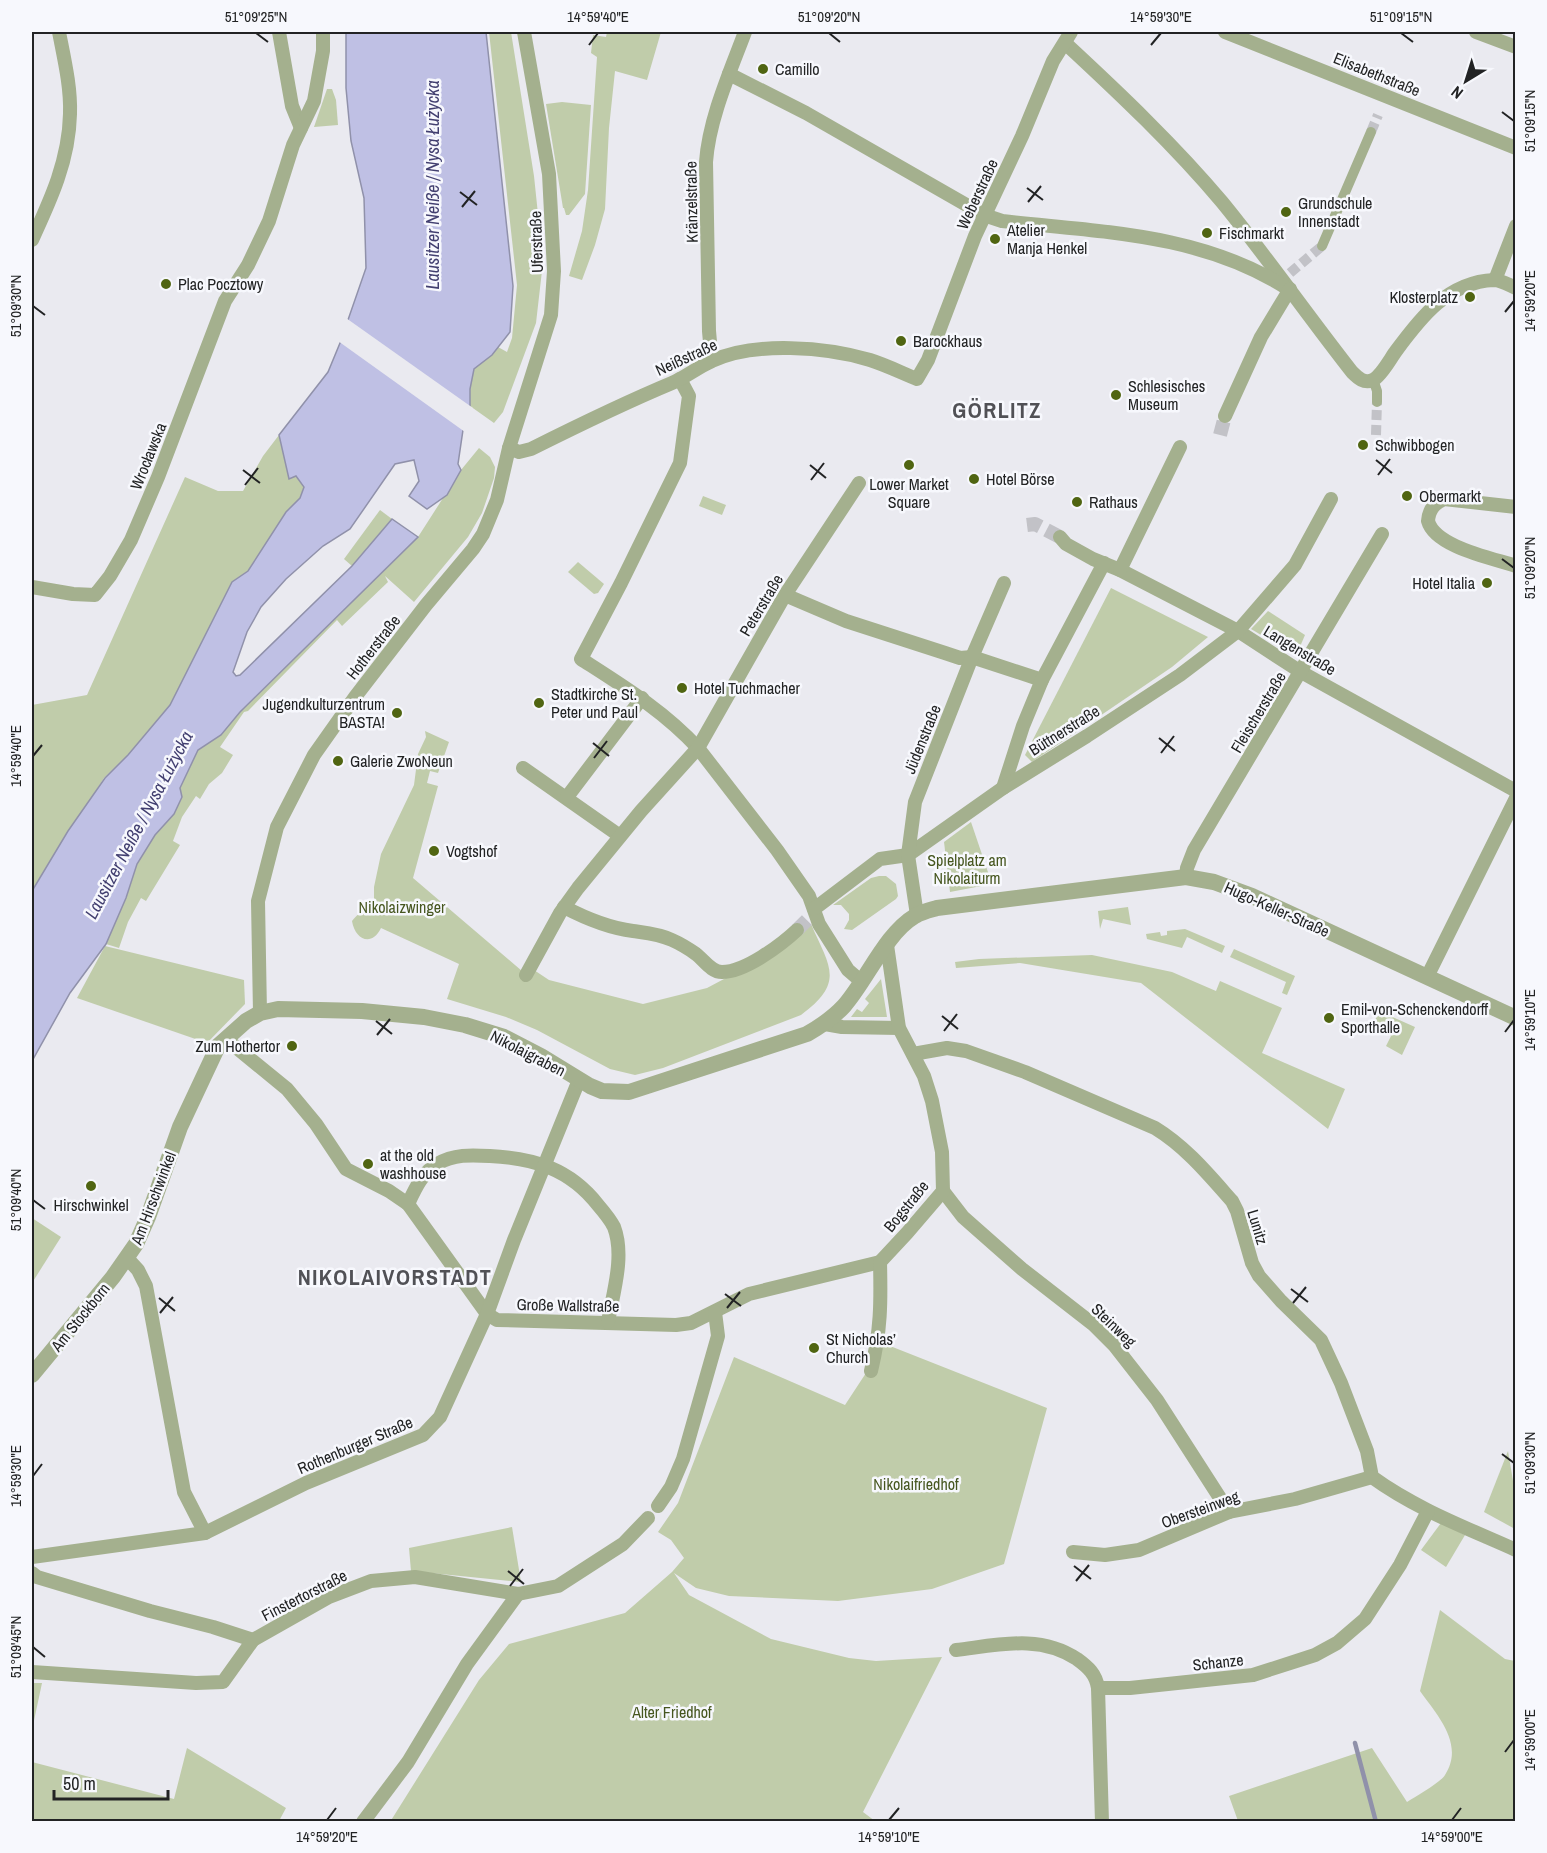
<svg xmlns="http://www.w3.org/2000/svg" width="1547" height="1853" viewBox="0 0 1547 1853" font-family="'Archivo Narrow',sans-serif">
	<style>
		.green { fill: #c0ccaa }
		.water { fill: #bfc0e4; stroke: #9091aa; stroke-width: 1.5 }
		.pier { fill: #eaeaf0 }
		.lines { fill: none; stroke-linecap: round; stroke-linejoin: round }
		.stream { stroke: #9091aa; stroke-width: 4.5 }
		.pedestrian-tunnel { stroke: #c2c2c7; stroke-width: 10; stroke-dasharray: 10 5; stroke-linecap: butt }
		.minor-tunnel { stroke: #c2c2c7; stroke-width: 14; stroke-dasharray: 14 7; stroke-linecap: butt }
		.pedestrian { stroke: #a4b08e; stroke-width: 10 }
		.minor { stroke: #a4b08e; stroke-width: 14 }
		.tertiary { stroke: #a4b08e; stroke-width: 16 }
		.ticks { fill: none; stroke: #222324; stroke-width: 2 }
		.poi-dot { fill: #506512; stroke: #f7f8fd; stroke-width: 2 }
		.labels { text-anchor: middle; stroke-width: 5; stroke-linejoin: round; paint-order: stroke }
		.poi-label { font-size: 16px; fill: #222324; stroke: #f7f8fd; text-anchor: start }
		.street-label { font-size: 16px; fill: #222324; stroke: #f7f8fd }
		.park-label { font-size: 16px; fill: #46561f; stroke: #f7f8fd }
		.water-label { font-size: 18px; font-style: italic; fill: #423f70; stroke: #f7f8fd }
		.district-label { font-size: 22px; font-weight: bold; letter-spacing: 1.5px; fill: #515156; stroke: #f7f8fd }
		.neatline { fill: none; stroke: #222324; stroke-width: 2 }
		.ticks-label { font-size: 15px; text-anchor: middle; fill: #222324 }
	</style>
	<rect width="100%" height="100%" fill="#eaeaf0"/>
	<!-- green -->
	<g class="green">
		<path d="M489 32H511L534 176 543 262 536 323 503 412 494 423 470 406V389L474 369 498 347 507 352 512 338 517 285Z"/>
		<path d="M607 32H661L647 80 615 71 609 128 605 209 595 245 582 280 569 276 582 231 588 190 597 57 591 53 593 35 606 37Z"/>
		<path d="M327 89H332L336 100 338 125 314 127Z"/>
		<path d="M562 102 591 105 585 194 569 215H566L564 208H563L546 104Z"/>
		<path d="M279 435 289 479 296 476 304 486 300 498 286 512 248 571 232 582 170 705 128 755 104 778 32 891V705L87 695 185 477 218 491H243L263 456Z"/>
		<path d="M479 448 490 457 495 467 494 478 482 513 468 537 414 602 385 576 388 582 342 626 337 620 248 711 244 712 220 747 233 755 222 773 209 784 200 799 196 796 182 817 173 841 180 845 146 901 141 898 128 922 119 948 106 944 126 898 137 864 155 835 174 814 180 788 198 750 221 735 240 712 418 537 461 470Z"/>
		<path d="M703 496 726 505 722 515 699 506Z"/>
		<path d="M380 510 392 519 352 566 344 559Z"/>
		<path d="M578 562 604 584 598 593 594 594 568 572Z"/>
		<path d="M1111 588 1208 637 1172 667 1032 762 1025 755Z"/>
		<path d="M1268 611 1305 635 1296 656 1251 629Z"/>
		<path d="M425 731 449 742 438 773 430 771 427 783 438 786 413 878 529 977 534 970 549 980 643 1004 707 988 777 951 811 924C829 966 846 982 801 1015L663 1068 635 1075 610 1069 537 1030 506 1017 447 999 459 964 381 928C372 947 355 940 352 921 359 912 364 909 374 912V887L381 854 414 785 418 754 426 737Z"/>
		<path d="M971 822 992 884 950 892 944 842Z"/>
		<path d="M879 876H886L896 884 898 896 896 899 852 930 844 929 849 920V914L841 905H833L871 878Z"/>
		<path d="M1128 907 1131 925 1103 919 1100 929 1098 911Z"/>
		<path d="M1185 929 1225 946 1222 953 1187 937 1182 948 1147 939 1146 934 1160 932 1161 936 1167 935V931Z"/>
		<path d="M105 946 244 980 245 1004 207 1043 77 998Z"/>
		<path d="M1234 949 1295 976 1287 995 1282 993 1286 982 1230 957Z"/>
		<path d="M1092 955 1172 972 1216 991 1220 981 1282 1008 1262 1053 1345 1089 1328 1129 1141 983 1020 963 956 968 955 962 979 959Z"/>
		<path d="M881 979 887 1017H851L857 1009 862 1012 869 1003 865 999Z"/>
		<path d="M1379 1011 1415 1027 1402 1055 1386 1046 1391 1036 1373 1025Z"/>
		<path d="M32 1218 61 1237 32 1283Z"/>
		<path d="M885 1344 1047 1408 1004 1564 932 1589 838 1601 729 1596 696 1588 674 1573 689 1595 771 1639 849 1658 876 1661 942 1657 863 1812 875 1821 390 1822 479 1680 509 1644 625 1613 672 1572 684 1558 671 1540 658 1532 678 1503 734 1357 845 1405Z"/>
		<path d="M1508 1451 1515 1493V1529L1484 1512Z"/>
		<path d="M1441 1523 1465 1535 1446 1567 1421 1550Z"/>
		<path d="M512 1527 521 1582 411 1571 409 1548Z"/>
		<path d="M1440 1610 1505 1659 1515 1661V1821H1238L1229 1796 1372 1748 1407 1802C1416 1796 1440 1783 1445 1775 1465 1744 1437 1715 1420 1691Z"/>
		<path d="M32 1683H42L32 1730Z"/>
		<path d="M187 1748 286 1808 279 1821H32V1762L174 1799Z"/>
	</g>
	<!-- water -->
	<path class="water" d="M346 32H486L513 286 510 332 492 355 474 369 470 389V406L463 430 458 464 461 470 447 495 427 509 409 496 419 481 414 460 395 464 350 529 323 546 286 579 261 607 247 632 233 672 236 676 240 675 352 566 392 519 418 537 240 712 221 735 198 750 180 788 182 797 174 814 155 835 137 864 126 898 106 944 70 993 32 1061V891L68 831 105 778 128 755 170 705 232 582 248 571 286 512 300 498 304 487 296 476 289 479 279 435 328 372 340 343 366 268 364 198 351 141 346 88Z"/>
	<!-- pier -->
	<path class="pier" d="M346 318 473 408 465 432 338 341Z"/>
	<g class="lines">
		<!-- stream -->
		<path class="stream" d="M1355 1743 1376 1822"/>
		<!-- pedestrian-tunnel -->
		<g class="pedestrian-tunnel">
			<path d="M1371 132 1378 115"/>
			<path d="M1290 273 1322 246"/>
			<path d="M1376 435 1377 402"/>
		</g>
		<!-- minor-tunnel -->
		<g class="minor-tunnel">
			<path d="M1220 435 1225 416"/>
			<path d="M1027 525 1035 524 1060 537"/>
			<path d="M797 930 809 918"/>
		</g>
		<!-- pedestrian -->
		<g class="pedestrian">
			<path d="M1322 246 1371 132"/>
			<path d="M1373 379 1377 391V402"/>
		</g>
		<!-- minor -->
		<g class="minor">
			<path d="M279 32 292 106 301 128"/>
			<path d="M1225 32 1516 148"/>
			<path d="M1476 32 1516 47"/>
			<path d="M1065 43C1119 93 1174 145 1222 202 1267 257 1308 316 1352 372 1358 378 1364 384 1373 380 1382 375 1390 359 1396 351 1421 317 1448 282 1494 280 1500 280 1509 285 1516 288"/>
			<path d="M729 74 806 113 984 215 1002 221C1100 232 1199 233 1285 287"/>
			<path d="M32 240C51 199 69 160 70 114 71 87 64 58 59 32"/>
			<path d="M1495 280 1516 226"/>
			<path d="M710 342 709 331 706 162C709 119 730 72 745 32"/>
			<path d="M680 379 689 396 680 463 621 583 581 659C623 686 664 711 698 748L777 850 809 896 819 924 848 970 862 982"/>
			<path d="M1225 416 1261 337 1290 289"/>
			<path d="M509 448 519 452 531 449C577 426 624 403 672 383 686 377 698 367 712 361 754 341 827 347 870 360 886 365 902 373 917 379L928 360 975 236 1022 136 1053 61 1071 32"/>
			<path d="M1516 507 1444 499C1434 504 1429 509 1428 521 1435 547 1492 558 1516 566"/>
			<path d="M1060 537 1066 544 1093 559 1120 570 1238 631 1301 672 1516 791"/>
			<path d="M1120 570 1180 447"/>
			<path d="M32 587 73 594 95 595 110 576 131 540 158 477 225 301 248 265 269 221 293 145 314 101 323 51V32"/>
			<path d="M785 595 846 621 945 653 960 658 972 657 1042 680"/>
			<path d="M523 768 620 836"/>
			<path d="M1003 788 1023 726 1042 680 1104 563"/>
			<path d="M567 797 642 698"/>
			<path d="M1186 877 1187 868 1194 850 1382 534"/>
			<path d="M564 907C585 918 609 928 633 931 647 933 659 934 672 940 681 944 689 949 696 954 704 960 711 972 722 972 745 972 781 945 797 930"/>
			<path d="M814 909 880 859 908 855 1003 788 1087 736 1180 675 1238 631 1295 565 1331 499"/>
			<path d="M917 915 908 855 915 802 972 657 1004 583"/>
			<path d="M526 975 560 913 578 888 641 811 698 748 785 595 859 483"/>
			<path d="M1427 977 1516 798"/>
			<path d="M260 1013 258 901 277 827 314 755 355 697 426 605 473 549 483 534 497 500 509 448 551 315 554 271 549 174 524 32"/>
			<path d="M825 1024 842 1027 899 1028"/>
			<path d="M226 1039 287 1089 316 1124 346 1169 389 1191 408 1204 487 1314 497 1320 676 1325 691 1323 749 1294 880 1262"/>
			<path d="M913 1054 947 1048 966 1051 1025 1072 1155 1128C1186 1147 1208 1174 1232 1201L1237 1211 1252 1263 1259 1276 1281 1301 1321 1340 1341 1383 1367 1451 1372 1477C1416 1509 1467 1528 1516 1550"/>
			<path d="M943 1191 963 1217 1022 1269 1094 1325 1114 1345 1157 1400 1229 1512"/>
			<path d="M408 1204C415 1189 422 1173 437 1164 454 1154 471 1155 490 1156 534 1158 570 1169 598 1205 604 1212 610 1219 614 1227 625 1256 613 1293 608 1322"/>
			<path d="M127 1258 138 1270 146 1286 184 1492 205 1533"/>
			<path d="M871 1371C881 1330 881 1303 880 1262L907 1233 943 1191 942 1152 932 1101 924 1076 899 1028 887 945"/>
			<path d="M658 1506 671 1487 683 1459 718 1336 715 1312"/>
			<path d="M1073 1552 1105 1555 1139 1550 1229 1512 1295 1499 1372 1477"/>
			<path d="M32 1557 205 1533 306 1483 423 1435 440 1417 487 1314 514 1240 579 1080"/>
			<path d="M32 1573 37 1577 150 1611 213 1627 253 1640"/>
			<path d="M956 1650C998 1645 1040 1634 1077 1659 1088 1667 1096 1674 1098 1688H1130L1253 1675 1315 1655 1337 1643 1365 1619 1400 1565 1428 1511"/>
			<path d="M32 1672 196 1683 223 1682 253 1640 329 1597 371 1581 415 1577 518 1594 558 1586 623 1544 648 1518"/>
			<path d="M1098 1688 1102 1822"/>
			<path d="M363 1822 408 1762 467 1664 518 1594"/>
		</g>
		<!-- tertiary -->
		<path class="tertiary" d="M32 1375 113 1277 136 1244 148 1217 180 1127 218 1046 246 1021 260 1013 278 1009 362 1011 424 1017 465 1025 504 1037 541 1056 590 1086 602 1091 629 1092 807 1034C821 1026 833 1018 844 1006 867 980 885 934 915 916 921 912 930 910 937 908L1186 877 1214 882 1252 896 1516 1018"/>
	</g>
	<!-- ticks -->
	<path class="ticks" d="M256 33 268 42M829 33 840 42M1401 33 1413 42M589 45 598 33M1151 45 1161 33M1502 112 1514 121M1027 188 1043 200M460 192 477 205M1028 202 1041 186M462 207 475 191M33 306 45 315M1505 312 1514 301M1376 460 1392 473M810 465 826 478M243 470 260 483M1378 475 1390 459M811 480 824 463M245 485 258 468M1502 559 1514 568M1159 738 1175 751M593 743 609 756M1161 753 1174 736M33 756 42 745M594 758 607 741M942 1016 958 1029M376 1021 392 1034M944 1031 957 1014M1505 1032 1514 1020M377 1035 390 1019M33 1200 45 1209M1291 1289 1308 1302M725 1294 741 1306M159 1298 175 1311M1293 1303 1306 1287M727 1308 740 1292M160 1313 173 1297M1502 1454 1514 1463M33 1476 42 1464M1074 1566 1091 1579M508 1571 524 1584M1076 1581 1089 1565M510 1586 523 1569M33 1647 45 1657M1505 1752 1514 1740M327 1820 336 1808M889 1820 899 1808M1452 1820 1461 1808"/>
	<!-- markers -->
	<g class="poi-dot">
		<circle cx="763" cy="69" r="6"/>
		<circle cx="1286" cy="212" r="6"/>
		<circle cx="1207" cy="233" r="6"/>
		<circle cx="995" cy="239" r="6"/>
		<circle cx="166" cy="284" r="6"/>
		<circle cx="1470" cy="297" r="6"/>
		<circle cx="901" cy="341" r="6"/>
		<circle cx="1116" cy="395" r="6"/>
		<circle cx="1363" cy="445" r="6"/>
		<circle cx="909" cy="465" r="6"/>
		<circle cx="974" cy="479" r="6"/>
		<circle cx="1407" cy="496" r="6"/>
		<circle cx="1077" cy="502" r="6"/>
		<circle cx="1487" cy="583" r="6"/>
		<circle cx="682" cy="688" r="6"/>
		<circle cx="539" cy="703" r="6"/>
		<circle cx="397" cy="713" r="6"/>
		<circle cx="338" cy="761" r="6"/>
		<circle cx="434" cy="851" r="6"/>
		<circle cx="1329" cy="1018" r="6"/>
		<circle cx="292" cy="1046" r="6"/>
		<circle cx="368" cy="1164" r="6"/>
		<circle cx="91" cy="1186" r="6"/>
		<circle cx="814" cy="1348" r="6"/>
	</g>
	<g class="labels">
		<!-- poi labels -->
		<g class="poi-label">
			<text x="775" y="75">Camillo</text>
			<text x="1298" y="209">Grundschule<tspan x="1298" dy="18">Innenstadt</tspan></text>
			<text x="1007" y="236">Atelier<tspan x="1007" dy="18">Manja Henkel</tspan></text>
			<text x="1219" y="239">Fischmarkt</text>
			<text x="178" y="290">Plac Pocztowy</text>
			<text x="1458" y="303" text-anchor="end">Klosterplatz</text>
			<text x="913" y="347">Barockhaus</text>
			<text x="1128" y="392">Schlesisches<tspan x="1128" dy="18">Museum</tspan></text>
			<text x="1375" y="451">Schwibbogen</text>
			<text x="986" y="485">Hotel Börse</text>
			<text x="909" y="490" text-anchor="middle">Lower Market<tspan x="909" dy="18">Square</tspan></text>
			<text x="1419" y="502">Obermarkt</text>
			<text x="1089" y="508">Rathaus</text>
			<text x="1475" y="589" text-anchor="end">Hotel Italia</text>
			<text x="694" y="694">Hotel Tuchmacher</text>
			<text x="551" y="700">Stadtkirche St.<tspan x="551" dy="18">Peter und Paul</tspan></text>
			<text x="385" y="710" text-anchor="end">Jugendkulturzentrum<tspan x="385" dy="18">BASTA!</tspan></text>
			<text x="350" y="767">Galerie ZwoNeun</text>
			<text x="446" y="857">Vogtshof</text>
			<text x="1341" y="1015">Emil-von-Schenckendorff<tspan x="1341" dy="18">Sporthalle</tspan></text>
			<text x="280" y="1052" text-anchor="end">Zum Hothertor</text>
			<text x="380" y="1161">at the old<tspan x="380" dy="18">washhouse</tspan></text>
			<text x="91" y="1211" text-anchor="middle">Hirschwinkel</text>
			<text x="826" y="1345">St Nicholas’<tspan x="826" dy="18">Church</tspan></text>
		</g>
		<!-- street labels -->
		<g class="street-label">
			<text transform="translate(1377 74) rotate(22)" y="6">Elisabethstraße</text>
			<text transform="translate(977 194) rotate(-65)" y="6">Weberstraße</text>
			<text transform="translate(691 202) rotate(-91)" y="6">Kränzelstraße</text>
			<text transform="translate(536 242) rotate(-92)" y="6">Uferstraße</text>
			<text transform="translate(686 357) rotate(-25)" y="6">Neißstraße</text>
			<text transform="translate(148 456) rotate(-68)" y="6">Wrocławska</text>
			<text transform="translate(761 605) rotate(-59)" y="6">Peterstraße</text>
			<text transform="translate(373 647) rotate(-52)" y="6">Hotherstraße</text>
			<text transform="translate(1300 650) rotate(31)" y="6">Langenstraße</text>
			<text transform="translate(1258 712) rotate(-59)" y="6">Fleischerstraße</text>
			<text transform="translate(1064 730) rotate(-32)" y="6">Büttnerstraße</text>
			<text transform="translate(922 739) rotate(-68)" y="6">Jüdenstraße</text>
			<text transform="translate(1277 909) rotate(24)" y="6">Hugo-Keller-Straße</text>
			<text transform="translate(528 1053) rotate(27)" y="6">Nikolaigraben</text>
			<text transform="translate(153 1198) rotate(-69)" y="6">Am Hirschwinkel</text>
			<text transform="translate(906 1206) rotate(-51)" y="6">Bogstraße</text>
			<text transform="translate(1258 1227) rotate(73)" y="6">Lunitz</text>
			<text transform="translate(568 1305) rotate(1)" y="6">Große Wallstraße</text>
			<text transform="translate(80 1317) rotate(-51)" y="6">Am Stockborn</text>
			<text transform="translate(1114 1325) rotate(44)" y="6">Steinweg</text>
			<text transform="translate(355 1445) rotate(-23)" y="6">Rothenburger Straße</text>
			<text transform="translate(1200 1509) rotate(-20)" y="6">Obersteinweg</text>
			<text transform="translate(304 1595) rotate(-27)" y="6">Finstertorstraße</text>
			<text transform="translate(1218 1662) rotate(-6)" y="6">Schanze</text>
		</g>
		<!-- park labels -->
		<g class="park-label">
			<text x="967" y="866">Spielplatz am<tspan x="967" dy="18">Nikolaiturm</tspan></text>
			<text x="402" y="913">Nikolaizwinger</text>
			<text x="916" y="1490">Nikolaifriedhof</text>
			<text x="672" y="1718">Alter Friedhof</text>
		</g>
		<!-- water labels -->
		<g class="water-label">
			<text transform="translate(433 185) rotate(-90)" y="6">Lausitzer Neiße / Nysa Łużycka</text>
			<text transform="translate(139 825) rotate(-62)" y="6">Lausitzer Neiße / Nysa Łużycka</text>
		</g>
		<!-- district labels -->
		<g class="district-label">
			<text x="997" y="418">GÖRLITZ</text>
			<text x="395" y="1285">NIKOLAIVORSTADT</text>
		</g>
	</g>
	<!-- border -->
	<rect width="1547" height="1853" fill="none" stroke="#f7f8fd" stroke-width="66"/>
	<!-- north arrow -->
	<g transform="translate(1466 81) rotate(218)" stroke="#f7f8fd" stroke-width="4.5" paint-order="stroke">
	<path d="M0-4.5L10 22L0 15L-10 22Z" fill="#222324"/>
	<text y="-9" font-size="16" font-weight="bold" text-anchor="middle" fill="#222324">N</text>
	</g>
	<!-- scale -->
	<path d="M54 1790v9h114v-9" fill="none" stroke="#222324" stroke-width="3"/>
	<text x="63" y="1790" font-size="18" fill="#222324" stroke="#f7f8fd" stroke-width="4.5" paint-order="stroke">50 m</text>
	<rect x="33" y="33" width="1481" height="1787" class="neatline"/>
	<g class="ticks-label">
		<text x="256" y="22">51°09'25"N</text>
		<text x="598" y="22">14°59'40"E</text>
		<text x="829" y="22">51°09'20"N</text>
		<text x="1161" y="22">14°59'30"E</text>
		<text x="1401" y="22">51°09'15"N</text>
		<text transform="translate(1530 121) rotate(-90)" y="5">51°09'15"N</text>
		<text transform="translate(1530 301) rotate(-90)" y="5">14°59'20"E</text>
		<text transform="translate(16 306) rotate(-90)" y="5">51°09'30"N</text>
		<text transform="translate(1530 568) rotate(-90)" y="5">51°09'20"N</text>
		<text transform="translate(16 756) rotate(-90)" y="5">14°59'40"E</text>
		<text transform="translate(1530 1020) rotate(-90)" y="5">14°59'10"E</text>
		<text transform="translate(16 1200) rotate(-90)" y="5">51°09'40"N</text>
		<text transform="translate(1530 1463) rotate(-90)" y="5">51°09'30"N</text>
		<text transform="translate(16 1476) rotate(-90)" y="5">14°59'30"E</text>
		<text transform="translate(16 1647) rotate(-90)" y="5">51°09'45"N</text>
		<text transform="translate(1530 1740) rotate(-90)" y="5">14°59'00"E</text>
		<text x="327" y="1842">14°59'20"E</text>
		<text x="889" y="1842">14°59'10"E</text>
		<text x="1452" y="1842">14°59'00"E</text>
	</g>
</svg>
